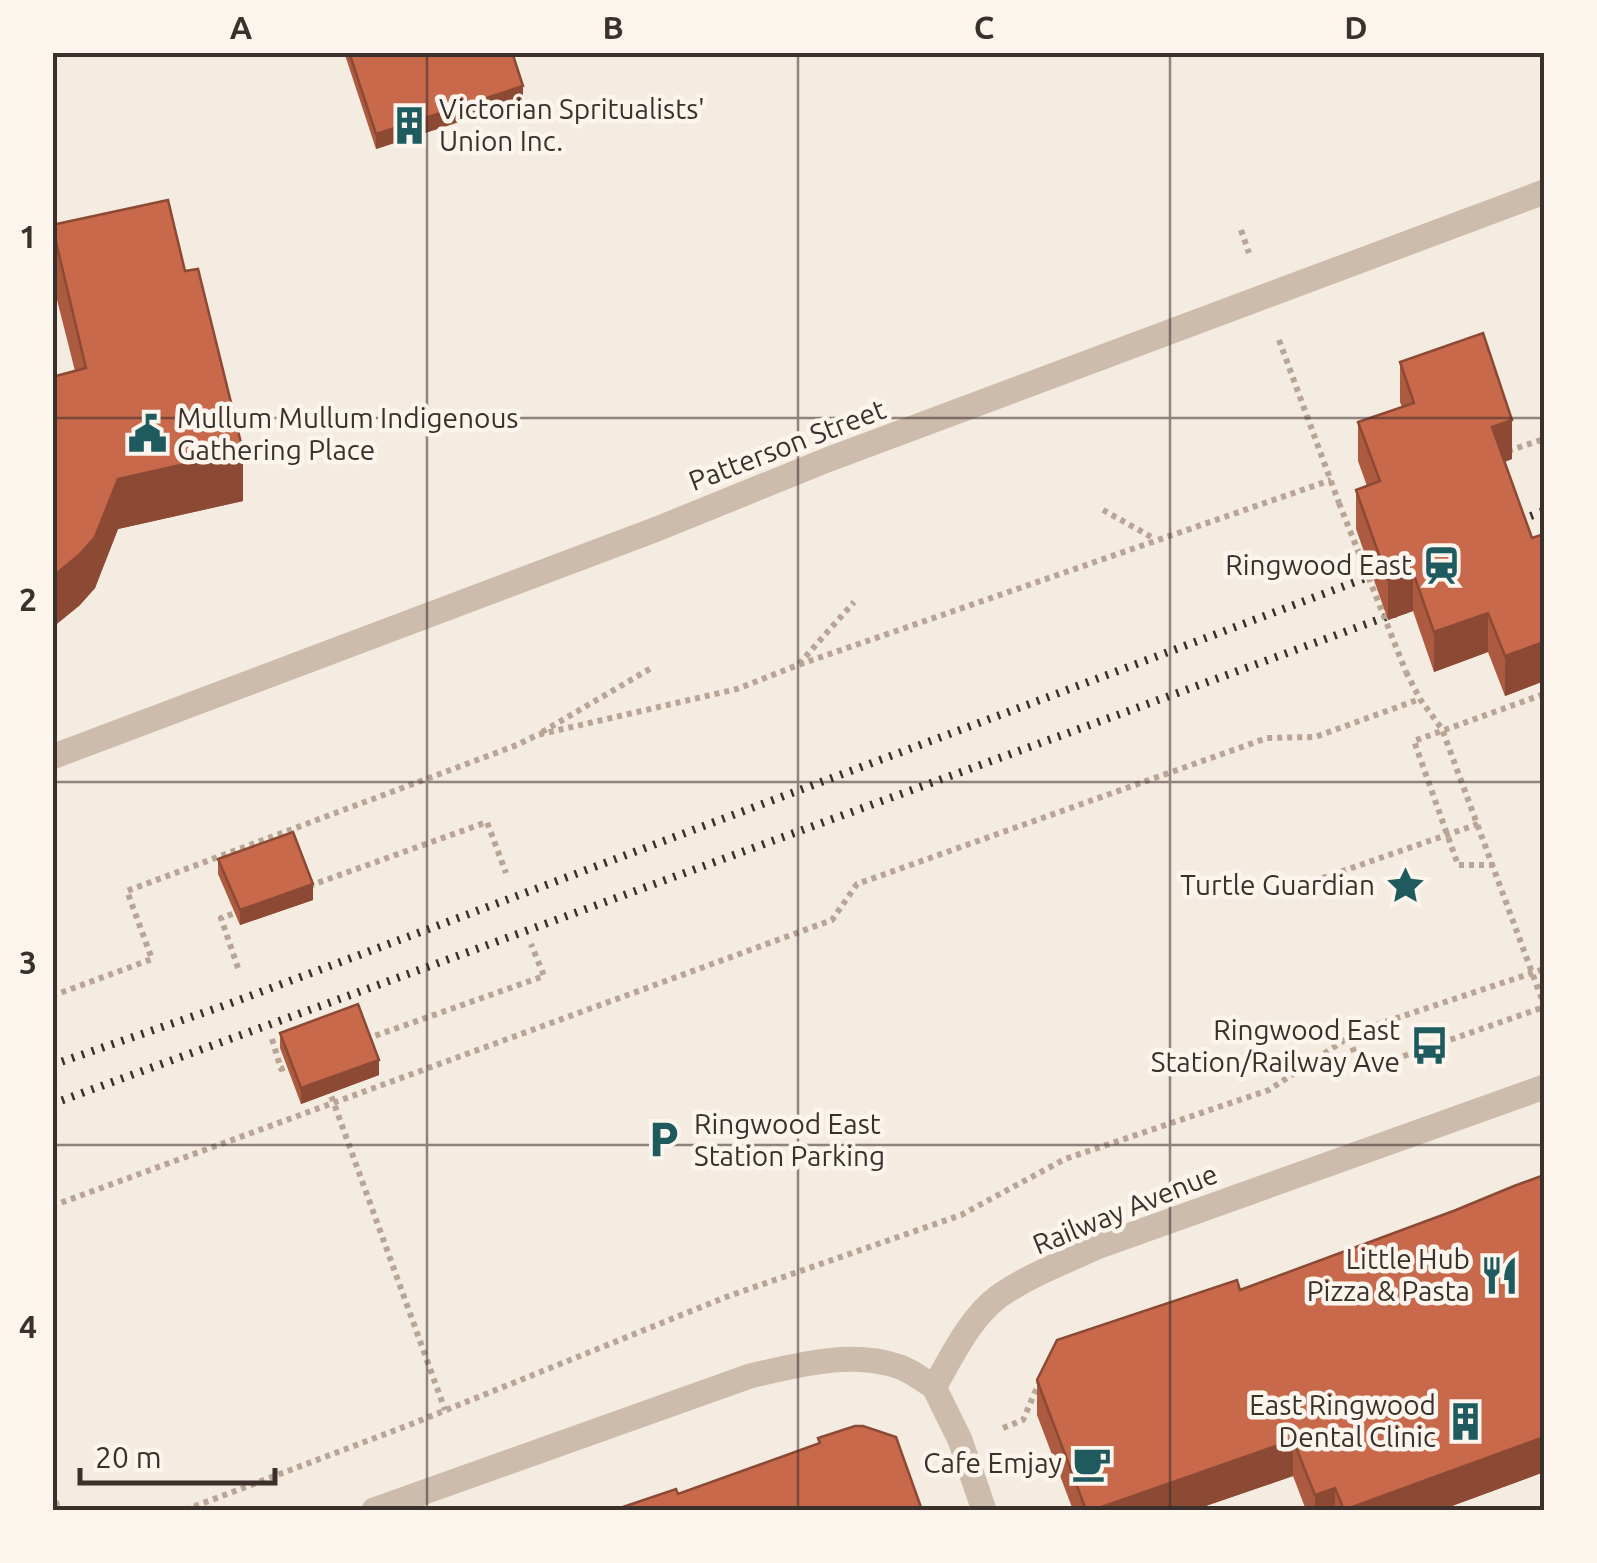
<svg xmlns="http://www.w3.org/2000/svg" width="1597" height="1563" viewBox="0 0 1597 1563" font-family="Ubuntu,sans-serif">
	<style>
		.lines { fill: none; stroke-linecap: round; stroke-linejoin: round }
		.path { stroke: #b9a596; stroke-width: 6; stroke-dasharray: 5 5; stroke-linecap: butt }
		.street { stroke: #cdbbac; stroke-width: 25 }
		.rail { stroke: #3b302b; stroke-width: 8; stroke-dasharray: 2.5 8; stroke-linecap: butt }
		.path-bridge { stroke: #b9a596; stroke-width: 6; stroke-dasharray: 5 5; stroke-linecap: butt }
		.wall { fill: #ac5a40 }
		.shaded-wall { fill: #8c4a34 }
		.building { fill: #c8694b; stroke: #8c4a34; stroke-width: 2.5 }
		.grid { fill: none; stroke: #3b302b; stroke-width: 2.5; stroke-opacity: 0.55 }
		.labels { text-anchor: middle; stroke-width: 9; stroke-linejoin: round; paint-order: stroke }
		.poi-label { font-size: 28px; fill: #3b302b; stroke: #fbf5ee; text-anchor: end }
		.street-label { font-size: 28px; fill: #3b302b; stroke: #fbf5ee }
		.neatline { fill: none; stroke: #3b302b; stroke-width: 4 }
		.grid-label { font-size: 32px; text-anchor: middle; font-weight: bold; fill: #3b302b }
	</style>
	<rect width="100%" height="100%" fill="#f4ebe1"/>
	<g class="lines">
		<!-- path -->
		<g class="path">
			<path d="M1241 230 1249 253"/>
			<path d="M1279 340 1339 503"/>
			<path d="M1508 451 1544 439"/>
			<path d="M1103 510 1155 539"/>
			<path d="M799 664 854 602"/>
			<path d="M1406 672 1420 699 1442 729 1544 1005"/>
			<path d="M542 732 653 667"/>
			<path d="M1494 865H1458L1414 741 1544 694"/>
			<path d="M309 886 487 822 506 873"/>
			<path d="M1294 888 1478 824"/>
			<path d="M238 968 221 918 241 911"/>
			<path d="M52 996 152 959 127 891 517 745 537 735 737 689 798 665 1331 480"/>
			<path d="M1349 1038 1361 1071 1544 1007"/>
			<path d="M272 1039 281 1069 293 1065"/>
			<path d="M366 1039 544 976 531 944"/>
			<path d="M328 1087 445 1410"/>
			<path d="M52 1206 832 920 857 884 1267 738 1315 737 1420 699"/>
			<path d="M1003 1428 1023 1420 1039 1383"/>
			<path d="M52 1492 59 1510"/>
			<path d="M185 1510 409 1425 726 1297 961 1215 1065 1159 1269 1090 1358 1031 1544 969"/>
		</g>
		<!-- street -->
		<g class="street">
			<path d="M52 757 657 529 827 460 1544 192"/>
			<path d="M934 1387C952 1357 969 1319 998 1297 1027 1276 1065 1262 1097 1247L1544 1087"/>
			<path d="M934 1387 960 1440 984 1510"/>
			<path d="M374 1510 750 1376C798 1365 852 1350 900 1367 912 1371 924 1381 934 1387"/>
		</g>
		<!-- rail -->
		<g class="rail">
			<path d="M1501 527 1544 511"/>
			<path d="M52 1065 223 1006 1398 566"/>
			<path d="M52 1104 1413 607"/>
		</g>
		<!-- path-bridge -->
		<path class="path-bridge" d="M1339 503 1406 672"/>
	</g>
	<!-- wall -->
	<g class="wall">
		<path d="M344 52H512L523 101 376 149Z"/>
		<path d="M52 225 243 501 118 529 95 588 79 606 75 371 52 280Z"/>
		<path d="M1400 362 1512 459 1504 462 1532 538 1544 534V681L1505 696 1488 652 1434 672 1413 611 1388 620 1356 529V490L1367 486 1358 461V422L1402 407 1400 402Z"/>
		<path d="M218 859 313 900 240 925 218 874Z"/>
		<path d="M280 1033 379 1075 301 1104 280 1048Z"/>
		<path d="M1240 1290 1544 1472 1441 1510H1306L1293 1476 1194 1510H1073L1037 1415V1380Z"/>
	</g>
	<!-- shaded-wall -->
	<g class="shaded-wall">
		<path d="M523 86V101L376 149V134Z"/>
		<path d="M1512 420V459L1492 467V427Z"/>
		<path d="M243 451V501L118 529 95 588 79 606 52 628V577L118 479Z"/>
		<path d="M1413 572V611L1388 620V580Z"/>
		<path d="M1488 613V652L1434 672V632Z"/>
		<path d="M1544 642V681L1505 696V656Z"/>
		<path d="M313 884V900L240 925V910Z"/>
		<path d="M379 1060V1075L301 1104V1088Z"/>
		<path d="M1544 1437V1472L1441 1510H1344Z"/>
		<path d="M1293 1440V1476L1194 1510H1093Z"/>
		<path d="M1335 1488V1510H1315V1495Z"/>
	</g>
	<!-- building -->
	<g class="building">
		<path d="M349 52H512L523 86 376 134Z"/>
		<path d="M168 200 185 271 198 269 243 451 118 479 95 537 79 555 52 577V377L86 368 52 225Z"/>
		<path d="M1483 333 1512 420 1492 427 1532 538 1544 534V642L1505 656 1488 613 1434 632 1413 572 1388 580 1356 490 1380 481 1358 422 1414 403 1400 362Z"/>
		<path d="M293 832 313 884 240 910 218 859Z"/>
		<path d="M358 1004 379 1060 301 1088 280 1033Z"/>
		<path d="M1544 1175V1437L1344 1510 1335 1488 1315 1495 1293 1440 1093 1510H1086L1037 1380 1057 1340 1237 1280 1240 1290 1456 1210 1514 1186Z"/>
		<path d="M855 1426H863L896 1437 922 1510H614L676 1489 678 1494 820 1443 818 1438Z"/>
	</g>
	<!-- grid -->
	<path class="grid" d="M427 52V1510M798 52V1510M1170 52V1510M52 418H1544M52 782H1544M52 1145H1544"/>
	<!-- icons -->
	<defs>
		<symbol id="building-bare" viewBox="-9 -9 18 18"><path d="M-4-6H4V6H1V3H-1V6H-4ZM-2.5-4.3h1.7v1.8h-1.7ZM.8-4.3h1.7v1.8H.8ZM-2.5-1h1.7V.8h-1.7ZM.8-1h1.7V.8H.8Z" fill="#1f5a5e" stroke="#fbf5ee" stroke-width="2.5" paint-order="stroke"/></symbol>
		<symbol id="civic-bare" viewBox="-9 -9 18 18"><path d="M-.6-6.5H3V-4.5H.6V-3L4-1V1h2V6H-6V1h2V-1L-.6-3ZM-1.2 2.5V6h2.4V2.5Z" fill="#1f5a5e" stroke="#fbf5ee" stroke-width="2.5" paint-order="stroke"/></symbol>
		<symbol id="station-bare" viewBox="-9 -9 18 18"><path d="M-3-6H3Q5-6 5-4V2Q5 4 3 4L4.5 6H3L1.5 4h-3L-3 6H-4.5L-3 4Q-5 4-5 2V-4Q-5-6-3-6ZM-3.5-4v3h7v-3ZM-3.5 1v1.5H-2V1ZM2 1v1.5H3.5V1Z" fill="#1f5a5e" stroke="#fbf5ee" stroke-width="2.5" paint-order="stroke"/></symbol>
		<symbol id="sight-bare" viewBox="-9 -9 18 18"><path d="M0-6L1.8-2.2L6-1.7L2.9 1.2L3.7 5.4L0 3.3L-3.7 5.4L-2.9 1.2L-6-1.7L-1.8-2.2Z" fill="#1f5a5e" stroke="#fbf5ee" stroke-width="2.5" paint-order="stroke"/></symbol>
		<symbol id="bus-bare" viewBox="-9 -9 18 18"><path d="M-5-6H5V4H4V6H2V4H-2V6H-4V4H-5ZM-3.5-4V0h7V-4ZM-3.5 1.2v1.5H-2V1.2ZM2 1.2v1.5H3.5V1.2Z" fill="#1f5a5e" stroke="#fbf5ee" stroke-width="2.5" paint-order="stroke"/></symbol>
		<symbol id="parking-bare" viewBox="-9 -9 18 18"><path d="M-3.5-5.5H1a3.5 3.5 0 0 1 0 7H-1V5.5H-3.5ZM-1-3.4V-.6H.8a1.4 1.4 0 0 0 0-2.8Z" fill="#1f5a5e" stroke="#fbf5ee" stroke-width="2.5" paint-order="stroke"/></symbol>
		<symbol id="restaurant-bare" viewBox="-9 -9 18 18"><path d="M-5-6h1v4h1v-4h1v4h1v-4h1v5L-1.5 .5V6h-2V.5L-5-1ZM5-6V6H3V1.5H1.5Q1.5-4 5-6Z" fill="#1f5a5e" stroke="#fbf5ee" stroke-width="2.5" paint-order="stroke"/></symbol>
		<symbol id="cafe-bare" viewBox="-9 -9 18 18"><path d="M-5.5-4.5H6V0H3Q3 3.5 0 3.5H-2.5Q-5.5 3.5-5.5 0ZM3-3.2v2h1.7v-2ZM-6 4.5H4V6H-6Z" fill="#1f5a5e" stroke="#fbf5ee" stroke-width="2.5" paint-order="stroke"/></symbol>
	</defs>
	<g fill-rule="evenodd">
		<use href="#building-bare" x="382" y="98" width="55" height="55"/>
		<use href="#civic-bare" x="120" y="406" width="55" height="55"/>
		<use href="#station-bare" x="1414" y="538" width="55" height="55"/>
		<use href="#sight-bare" x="1378" y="858" width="55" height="55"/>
		<use href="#bus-bare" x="1402" y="1018" width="55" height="55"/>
		<use href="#parking-bare" x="636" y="1112" width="55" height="55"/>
		<use href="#restaurant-bare" x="1472" y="1248" width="55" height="55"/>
		<use href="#building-bare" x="1438" y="1394" width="55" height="55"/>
		<use href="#cafe-bare" x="1064" y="1436" width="55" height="55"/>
	</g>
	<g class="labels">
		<!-- poi labels -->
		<g class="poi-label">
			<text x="439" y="119" text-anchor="start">Victorian Spritualists'<tspan x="439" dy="32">Union Inc.</tspan></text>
			<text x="177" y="428" text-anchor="start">Mullum Mullum Indigenous<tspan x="177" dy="32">Gathering Place</tspan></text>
			<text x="1412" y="575">Ringwood East</text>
			<text x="1375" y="895">Turtle Guardian</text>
			<text x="1400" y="1040">Ringwood East<tspan x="1400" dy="32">Station/Railway Ave</tspan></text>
			<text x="694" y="1134" text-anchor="start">Ringwood East<tspan x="694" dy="32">Station Parking</tspan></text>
			<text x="1470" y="1269">Little Hub<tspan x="1470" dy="32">Pizza &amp; Pasta</tspan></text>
			<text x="1436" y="1415">East Ringwood<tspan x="1436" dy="32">Dental Clinic</tspan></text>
			<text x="1062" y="1473">Cafe Emjay</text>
		</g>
		<!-- street labels -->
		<g class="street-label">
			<text transform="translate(787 445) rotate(-21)" y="10">Patterson Street</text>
			<text transform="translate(1125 1209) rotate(-22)" y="10">Railway Avenue</text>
		</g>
	</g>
	<!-- border -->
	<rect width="1597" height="1563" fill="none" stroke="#fbf5ee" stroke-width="110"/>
	<!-- scale -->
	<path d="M80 1468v15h195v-15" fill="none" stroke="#3b302b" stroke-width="5"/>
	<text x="95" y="1468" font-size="30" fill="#3b302b" stroke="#fbf5ee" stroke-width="8" paint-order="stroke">20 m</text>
	<rect x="55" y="55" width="1487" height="1453" class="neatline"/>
	<g class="grid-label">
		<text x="241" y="39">A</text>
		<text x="613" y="39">B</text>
		<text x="984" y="39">C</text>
		<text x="1356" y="39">D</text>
		<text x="28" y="248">1</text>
		<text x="28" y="611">2</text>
		<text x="28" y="974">3</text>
		<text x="28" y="1338">4</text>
	</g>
</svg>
